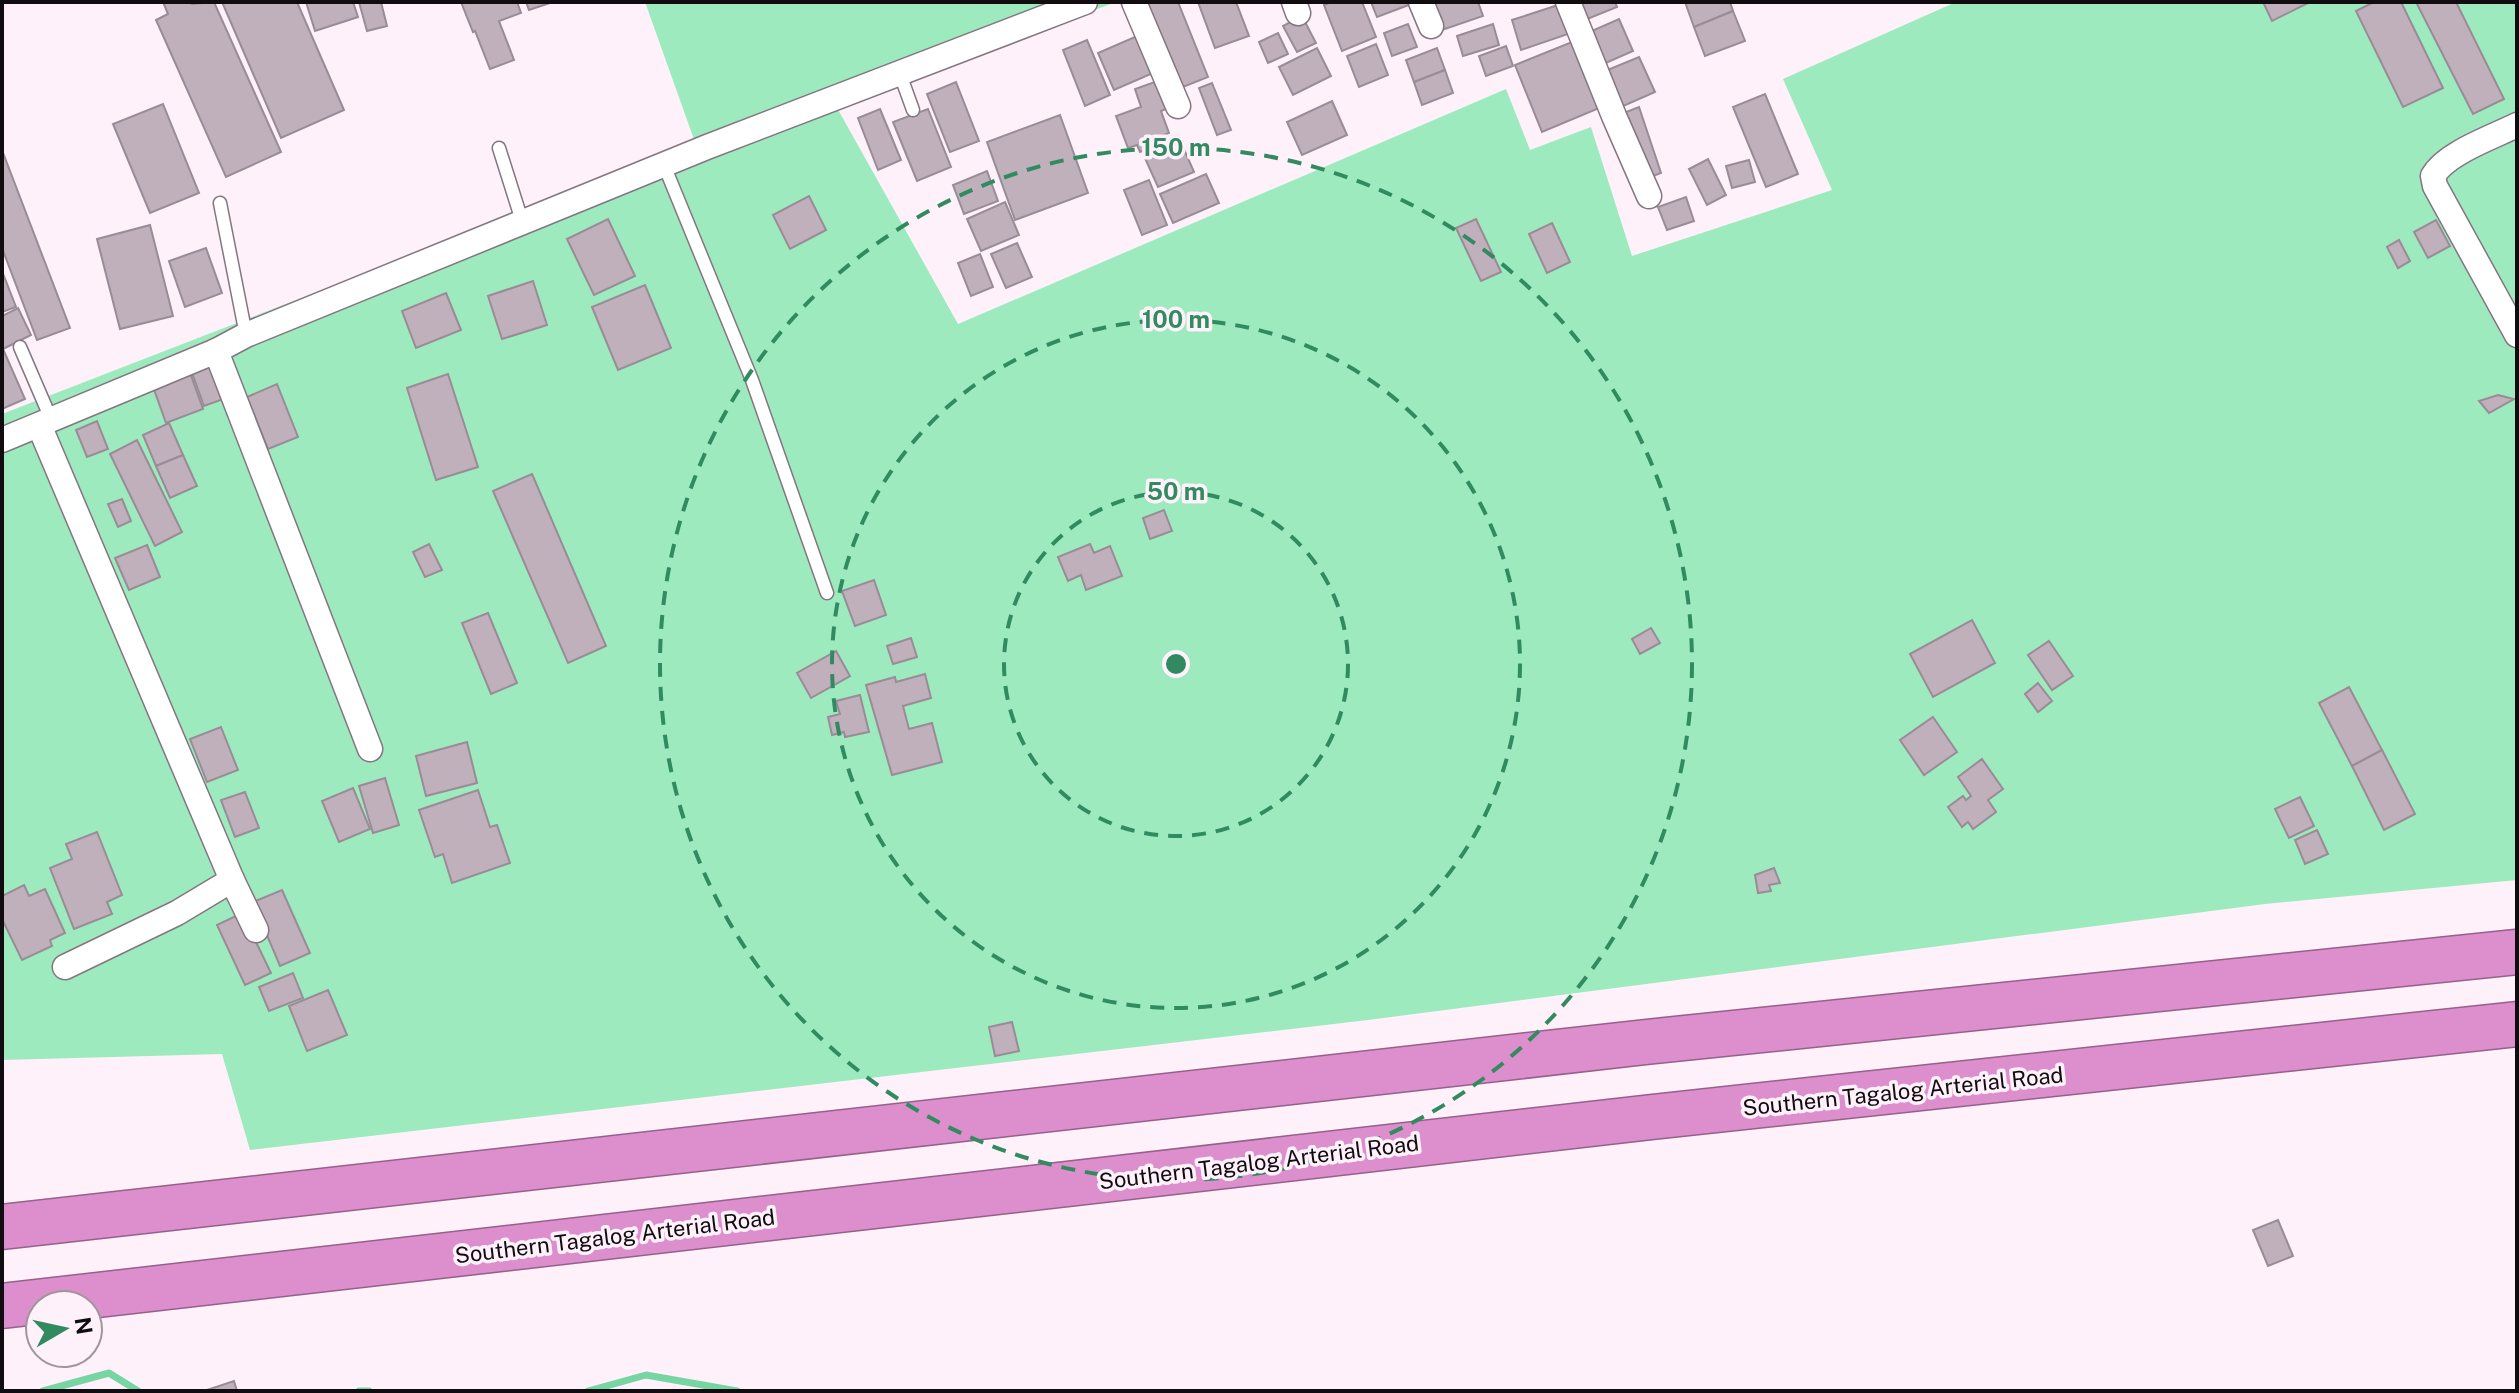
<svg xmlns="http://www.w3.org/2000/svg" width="2519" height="1393" viewBox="0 0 2519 1393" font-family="'Public Sans',sans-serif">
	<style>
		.green { fill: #9deabf }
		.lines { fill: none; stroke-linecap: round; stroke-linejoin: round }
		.stream { stroke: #76d5a2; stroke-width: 7 }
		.building { fill: #bfb0bb; stroke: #998c96; stroke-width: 2 }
		.lane-casing { stroke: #847680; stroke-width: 15 }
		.street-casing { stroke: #847680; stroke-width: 27 }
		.highway-casing { stroke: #95618a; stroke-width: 47 }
		.lane { stroke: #fff; stroke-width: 12 }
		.street { stroke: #fff; stroke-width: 24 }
		.highway { stroke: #dc8fcc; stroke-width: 44 }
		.ring { fill: none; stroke: #328b60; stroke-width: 4; stroke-dasharray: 14 10 }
		.labels { text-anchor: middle; stroke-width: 7; stroke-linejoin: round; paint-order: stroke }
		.street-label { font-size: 22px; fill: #110c10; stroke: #fef1fa }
		.centre { fill: #328b60; stroke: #fef1fa; stroke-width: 4 }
		.ring-label { font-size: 24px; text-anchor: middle; font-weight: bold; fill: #328b60; stroke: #fef1fa; stroke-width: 7; stroke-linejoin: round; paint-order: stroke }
	</style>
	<rect width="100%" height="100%" fill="#fef1fa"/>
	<!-- green -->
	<path class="green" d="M645 2H1116L836 106 958 324 1506 89 1530 150 1591 127 1632 256 1832 190 1783 79 1956 2H2517V880L2265 904 1368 1020 250 1150 222 1054 2 1060V414L696 145Z"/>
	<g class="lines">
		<!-- stream -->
		<g class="stream">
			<path d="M43 1391 109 1373 138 1391"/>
			<path d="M359 1391H369"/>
			<path d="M588 1391 646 1375 737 1391"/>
		</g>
	</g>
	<!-- building -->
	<g class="building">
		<path d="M163 2H191L192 4 214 2 281 152 226 177 156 20 168 14Z"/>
		<path d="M222 2H297L344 110 281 138Z"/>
		<path d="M306 2H353L358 17 315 31Z"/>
		<path d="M359 2H381L387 26 367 31Z"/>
		<path d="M461 2H517L521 13 499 21 514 60 490 69 475 31 473 32Z"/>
		<path d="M526 2H553L529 10Z"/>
		<path d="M1143 2H1178L1208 77 1173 91Z"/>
		<path d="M1198 2H1236L1249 36 1215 48Z"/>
		<path d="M1331 2H1362L1376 37 1342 51 1324 5Z"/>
		<path d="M1371 2H1414V3L1377 17Z"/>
		<path d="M1431 2H1478L1483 16 1442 30Z"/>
		<path d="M1572 2H1615L1617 7 1580 22Z"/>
		<path d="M1685 2H1730L1733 11 1694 27Z"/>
		<path d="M2263 2H2310L2272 21Z"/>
		<path d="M2374 2H2401L2443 88 2403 107 2356 11Z"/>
		<path d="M2416 2H2456L2504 99 2473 114Z"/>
		<path d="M1561 4 1571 33 1521 50 1512 20Z"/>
		<path d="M1733 11 1745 41 1705 56 1694 27Z"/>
		<path d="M1302 16 1316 43 1297 52 1283 26Z"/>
		<path d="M1619 19 1633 51 1599 66 1585 34Z"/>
		<path d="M1408 24 1417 47 1392 56 1384 33Z"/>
		<path d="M1493 24 1499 45 1463 56 1457 36Z"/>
		<path d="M1144 33 1160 70 1114 90 1098 53Z"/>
		<path d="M1278 33 1288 54 1268 63 1259 42Z"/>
		<path d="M1087 40 1110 95 1085 106 1063 50Z"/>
		<path d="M1577 40 1604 106 1542 132 1515 65Z"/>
		<path d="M1376 44 1388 75 1359 87 1347 56Z"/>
		<path d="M1506 46 1513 66 1486 76 1479 56Z"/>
		<path d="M1317 48 1331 76 1293 95 1279 67Z"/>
		<path d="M1437 48 1445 70 1414 82 1406 60Z"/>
		<path d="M1639 57 1655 92 1621 107 1605 71Z"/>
		<path d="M1445 70 1453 93 1422 105 1414 82Z"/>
		<path d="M1163 79 1174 106 1161 111 1169 133 1153 139 1155 146 1140 152 1137 145 1128 148 1116 116 1141 107 1135 89Z"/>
		<path d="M956 82 979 141 950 152 927 94Z"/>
		<path d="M1212 83 1231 130 1217 135 1199 88Z"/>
		<path d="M1765 94 1798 174 1766 187 1733 107Z"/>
		<path d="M1332 101 1347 135 1302 155 1287 122Z"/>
		<path d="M163 104 199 193 150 213 113 124Z"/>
		<path d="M1639 107 1661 173 1648 178 1626 112Z"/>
		<path d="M880 109 901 160 878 170 858 118Z"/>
		<path d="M928 109 951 167 917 181 893 122Z"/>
		<path d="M1060 115 1088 193 1015 220 987 142Z"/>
		<path d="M1180 140 1194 172 1158 187 1144 156Z"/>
		<path d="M2 150 70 328 37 340 2 248Z"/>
		<path d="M1708 159 1726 195 1707 205 1689 169Z"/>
		<path d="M1749 160 1755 182 1732 188 1726 166Z"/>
		<path d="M987 171 998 201 964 214 953 185Z"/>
		<path d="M1206 174 1219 203 1173 223 1160 194Z"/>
		<path d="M1149 180 1167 225 1142 235 1124 190Z"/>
		<path d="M809 196 826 230 790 249 773 215Z"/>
		<path d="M1686 197 1694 221 1667 230 1658 207Z"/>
		<path d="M1005 202 1019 235 981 251 967 219Z"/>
		<path d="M608 219 635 276 594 295 567 239Z"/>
		<path d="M1476 219 1501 272 1481 281 1456 228Z"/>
		<path d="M2436 220 2450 246 2428 258 2414 232Z"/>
		<path d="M1552 223 1570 262 1547 273 1529 234Z"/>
		<path d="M150 225 173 316 120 329 97 239Z"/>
		<path d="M2399 240 2410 261 2398 268 2387 247Z"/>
		<path d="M1017 243 1032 277 1006 288 991 254Z"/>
		<path d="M206 248 222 293 185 307 169 261Z"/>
		<path d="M980 254 993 287 971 296 958 263Z"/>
		<path d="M2 271 16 307 2 312Z"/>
		<path d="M533 281 547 325 502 339 488 296Z"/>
		<path d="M645 285 671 348 618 370 592 307Z"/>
		<path d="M446 293 461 330 416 348 402 311Z"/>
		<path d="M18 308 31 335 3 349 25 399 2 409V316Z"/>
		<path d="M217 362 229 397 204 406 191 370Z"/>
		<path d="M188 367 203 409 166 423 151 381Z"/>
		<path d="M448 374 478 467 436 480 407 388Z"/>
		<path d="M277 384 298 437 268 449 247 397Z"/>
		<path d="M2498 395 2514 399 2489 413 2479 401Z"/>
		<path d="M97 421 108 449 87 457 76 430Z"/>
		<path d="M169 423 183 455 156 466 143 435Z"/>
		<path d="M137 440 182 532 155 546 110 454Z"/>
		<path d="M183 455 197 486 170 498 156 466Z"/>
		<path d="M532 474 606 646 568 663 493 491Z"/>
		<path d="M122 499 131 521 118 527 108 504Z"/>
		<path d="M1164 510 1172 531 1150 539 1143 518Z"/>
		<path d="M429 544 442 570 425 577 413 552Z"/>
		<path d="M1090 544 1094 553 1110 546 1122 576 1086 590 1081 575 1068 581 1058 557Z"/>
		<path d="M147 545 160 577 129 590 115 558Z"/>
		<path d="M874 580 886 615 855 626 842 591Z"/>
		<path d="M488 613 517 683 491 694 462 623Z"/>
		<path d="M1972 620 1995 663 1933 697 1910 654Z"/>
		<path d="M1651 628 1660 643 1640 654 1632 639Z"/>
		<path d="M911 638 917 657 893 664 887 646Z"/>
		<path d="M2049 641 2073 676 2052 690 2028 655Z"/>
		<path d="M836 651 850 676 811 698 797 673Z"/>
		<path d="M925 674 931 698 903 706 909 729 932 723 942 762 892 775 866 685 895 677 896 682Z"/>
		<path d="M2038 683 2052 701 2038 712 2025 694Z"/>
		<path d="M2349 687 2382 750 2352 766 2319 703Z"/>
		<path d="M860 695 869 732 845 737 844 732 832 735 828 717 840 714 836 701Z"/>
		<path d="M1933 717 1957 752 1924 775 1900 740Z"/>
		<path d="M221 727 238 770 207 782 190 739Z"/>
		<path d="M467 742 477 783 426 796 416 756Z"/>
		<path d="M2382 750 2415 814 2384 830 2352 766Z"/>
		<path d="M1982 759 2003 789 1988 800 1996 812 1973 829 1968 822 1962 827 1948 807 1963 796 1966 800 1971 796 1958 777Z"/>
		<path d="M385 778 399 825 373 833 359 786Z"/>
		<path d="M353 788 370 829 339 842 322 801Z"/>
		<path d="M478 790 490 827 497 825 510 863 452 883 443 854 435 857 419 810Z"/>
		<path d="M245 792 259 828 235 837 221 800Z"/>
		<path d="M2300 797 2314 826 2289 838 2275 809Z"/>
		<path d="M2317 830 2328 854 2305 864 2295 840Z"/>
		<path d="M97 832 122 895 107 902 112 914 74 929 50 868 72 859 66 844Z"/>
		<path d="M1774 868 1780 883 1769 885 1771 891 1758 893 1755 875Z"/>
		<path d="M24 885 29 896 45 889 65 933 50 940 52 946 22 960 2 919V896Z"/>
		<path d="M282 890 310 953 280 966 253 902Z"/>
		<path d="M242 913 271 973 245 985 217 925Z"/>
		<path d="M293 973 303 998 269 1011 259 987Z"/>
		<path d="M328 990 347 1035 307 1051 289 1006Z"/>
		<path d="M1012 1022 1019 1051 995 1056 989 1027Z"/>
		<path d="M2278 1220 2293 1256 2268 1266 2253 1230Z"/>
		<path d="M234 1381 237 1391H204Z"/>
	</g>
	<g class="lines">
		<defs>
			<g id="lane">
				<path d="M900 74 913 110"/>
				<path d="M499 148 523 224"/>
				<path d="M664 165 752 380 827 593"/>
				<path d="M220 203 246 335"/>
				<path d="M20 347 51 419"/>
			</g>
			<g id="street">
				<path d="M1134 2 1178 106"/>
				<path d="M1294 2 1298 13"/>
				<path d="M1421 2 1431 26"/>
				<path d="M1568 2 1614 116 1649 196"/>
				<path d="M2517 125C2493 137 2446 153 2433 176L2435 186 2517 335"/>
				<path d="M216 351 370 749"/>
				<path d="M39 425 232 880 177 913 65 967"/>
				<path d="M2 440 216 351 246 335 707 147 1085 2"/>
				<path d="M232 880 256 930"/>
			</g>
			<g id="highway">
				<path d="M2 1227 1646 1042 2517 952"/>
				<path d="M2 1306 1652 1117 2517 1024"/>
			</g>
		</defs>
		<!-- lane casing -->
		<use href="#lane" class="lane-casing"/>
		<!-- street casing -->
		<use href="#street" class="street-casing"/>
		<!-- highway casing -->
		<use href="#highway" class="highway-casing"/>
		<!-- lane -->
		<use href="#lane" class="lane"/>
		<!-- street -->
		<use href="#street" class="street"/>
		<!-- highway -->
		<use href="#highway" class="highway"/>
	</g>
	<!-- distance rings -->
	<g class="ring">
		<circle cx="1176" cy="664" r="172"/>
		<circle cx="1176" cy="664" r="344"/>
		<circle cx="1176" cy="664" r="516"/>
	</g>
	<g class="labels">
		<!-- street labels -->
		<g class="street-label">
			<text transform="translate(1903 1091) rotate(-6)" y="8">Southern Tagalog Arterial Road</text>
			<text transform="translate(1259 1162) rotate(-7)" y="8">Southern Tagalog Arterial Road</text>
			<text transform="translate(615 1236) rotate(-7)" y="8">Southern Tagalog Arterial Road</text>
		</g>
	</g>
	<circle cx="1176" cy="664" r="12" class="centre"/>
	<g class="ring-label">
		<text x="1176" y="156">150 m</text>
		<text x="1176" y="328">100 m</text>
		<text x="1176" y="500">50 m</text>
	</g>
	<!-- border -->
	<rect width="2519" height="1393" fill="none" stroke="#110c10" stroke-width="8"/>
	<!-- north arrow -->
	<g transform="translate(64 1329) rotate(81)"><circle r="38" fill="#fef1fa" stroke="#9f959c" stroke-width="2"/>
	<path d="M0-6L14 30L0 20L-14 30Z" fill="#328b60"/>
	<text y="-12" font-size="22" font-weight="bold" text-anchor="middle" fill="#110c10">N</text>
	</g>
</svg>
